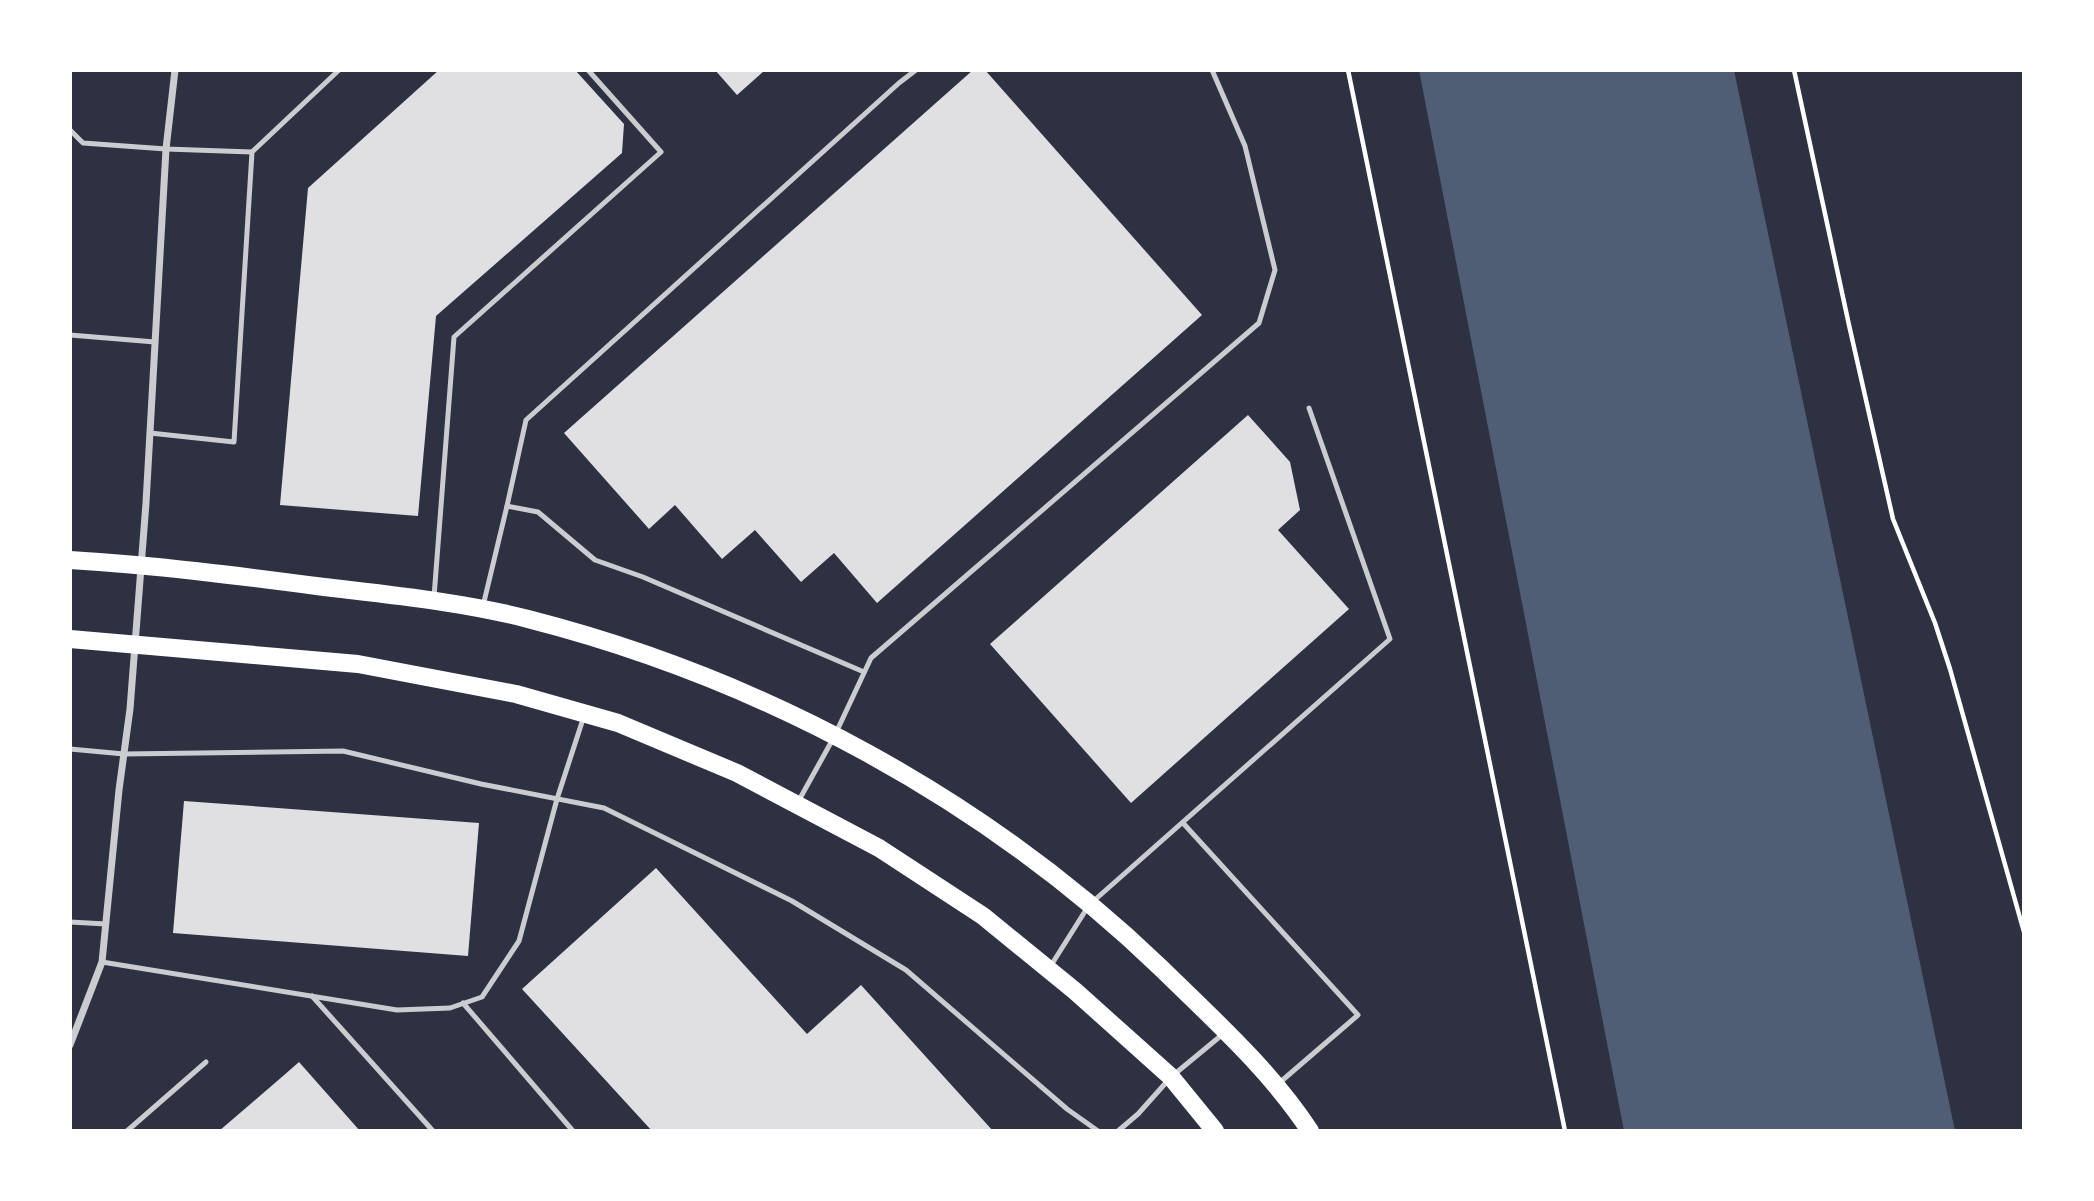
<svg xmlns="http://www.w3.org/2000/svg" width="2094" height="1201" viewBox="0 0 2094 1201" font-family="Roboto,sans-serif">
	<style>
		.water { fill: #4f5d75 }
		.building { fill: #e0e0e3 }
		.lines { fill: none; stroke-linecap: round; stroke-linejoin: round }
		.path { stroke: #fff; stroke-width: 4.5 }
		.service { stroke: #caccd0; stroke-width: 5 }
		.minor { stroke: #caccd0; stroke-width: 7 }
		.primary { stroke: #fff; stroke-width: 18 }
	</style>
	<rect width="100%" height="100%" fill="#2d3142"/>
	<!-- water -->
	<path class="water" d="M1419 70H1734L1955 1131H1624Z"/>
	<!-- building -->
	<g class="building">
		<path d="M439 70H575L624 124 622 153 436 316 418 516 280 505 308 188Z"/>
		<path d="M715 70H765L737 95Z"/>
		<path d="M973 70H985L1202 315 877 603 834 553 801 582 755 530 722 559 675 505 649 529 564 433Z"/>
		<path d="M1248 415 1290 462 1300 510 1278 530 1349 609 1131 803 990 644Z"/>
		<path d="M184 801 479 823 468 956 173 933Z"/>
		<path d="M656 868 807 1034 861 985 993 1131H652L522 989Z"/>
		<path d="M299 1062 360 1131H219L283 1076Z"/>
	</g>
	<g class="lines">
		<!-- path -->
		<g class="path">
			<path d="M1348 70 1565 1131"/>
			<path d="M1794 70 1849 325 1893 519 1935 623 1950 669 2024 932"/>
		</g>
		<!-- service -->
		<g class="service">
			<path d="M70 130 83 143 166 149 252 152"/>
			<path d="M70 335 155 342"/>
			<path d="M150 433 234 442 252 152 339 70"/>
			<path d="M507 506 526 420 899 83 916 70"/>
			<path d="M434 597 454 337 661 152 588 70"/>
			<path d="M483 606 507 506 538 512 595 560 643 577 864 672"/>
			<path d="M70 749 124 754 343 751 481 784 604 808 792 901 906 970 1067 1109 1098 1131"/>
			<path d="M798 802 834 737 871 658 1259 323 1275 270 1245 146 1212 70"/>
			<path d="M1183 823 1358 1015 1278 1084"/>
			<path d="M70 922 106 924"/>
			<path d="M102 962 397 1010 450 1008 482 997 519 941 557 799 584 716"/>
			<path d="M1050 967 1089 905 1390 639 1309 408"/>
			<path d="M312 996 433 1131"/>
			<path d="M463 1003 573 1131"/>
			<path d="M127 1131 206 1062"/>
			<path d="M1118 1131 1138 1114 1171 1077 1223 1034"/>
		</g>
		<!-- minor -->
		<path class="minor" d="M70 1045 102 962 119 790 130 709 146 503 166 149 175 70"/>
		<!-- primary -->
		<g class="primary">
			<path d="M70 560C155 565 240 576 324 587 391 595 463 602 528 619 763 679 987 800 1162 969 1214 1020 1270 1070 1310 1131"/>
			<path d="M70 639 358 664 516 694 618 723 737 773 879 848 983 916 1075 991 1171 1077 1215 1131"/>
		</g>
	</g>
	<!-- border -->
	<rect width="2094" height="1201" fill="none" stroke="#ffffff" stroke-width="144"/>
</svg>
